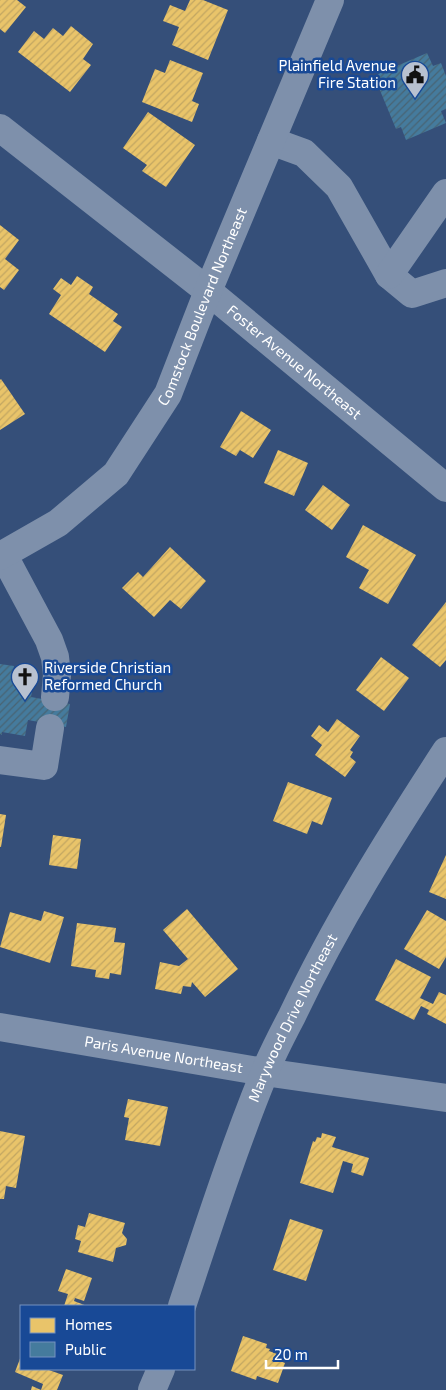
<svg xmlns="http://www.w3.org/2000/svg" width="446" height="1390" viewBox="0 0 446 1390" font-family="'Exo 2',sans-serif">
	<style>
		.homes { fill: url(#homes-hatch) }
		.public { fill: url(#public-hatch) }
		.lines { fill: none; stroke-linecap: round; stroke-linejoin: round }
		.minor { stroke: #7e90ab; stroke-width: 28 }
		.labels { text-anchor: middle; stroke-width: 5; stroke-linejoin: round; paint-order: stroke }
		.poi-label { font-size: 15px; fill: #fff; stroke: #184996; text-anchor: end }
		.street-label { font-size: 15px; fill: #fff; stroke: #184996 }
	</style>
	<defs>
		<pattern id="homes-hatch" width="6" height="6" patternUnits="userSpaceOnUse" patternTransform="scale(1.25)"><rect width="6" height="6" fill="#e9c46a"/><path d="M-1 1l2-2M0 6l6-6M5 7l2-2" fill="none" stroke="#c2a662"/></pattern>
		<pattern id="public-hatch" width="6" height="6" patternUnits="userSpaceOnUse" patternTransform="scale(1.25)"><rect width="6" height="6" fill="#457b9d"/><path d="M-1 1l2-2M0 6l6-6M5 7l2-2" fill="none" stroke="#486474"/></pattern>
	</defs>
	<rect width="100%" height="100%" fill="#354f79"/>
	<!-- homes -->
	<g class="homes">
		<path d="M0 0H17L26 7 5 33 0 29Z"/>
		<path d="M190 0H203L228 10 208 60 172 45 179 27 163 21 170 5 185 11Z"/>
		<path d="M71 26 93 44 83 59 91 65 70 92 18 52 34 31 44 39 53 28 63 36Z"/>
		<path d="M170 60 203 73 192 101 199 104 192 122 142 102 155 69 165 73Z"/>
		<path d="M148 112 195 145 166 187 142 171 147 165 123 148Z"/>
		<path d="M0 225 19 240 5 259 19 270 4 290 0 287Z"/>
		<path d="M77 276 93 287 89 294 118 314 113 321 122 327 105 352 49 314 61 295 53 289 61 278 71 285Z"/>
		<path d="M1 379 25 414 0 430V380Z"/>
		<path d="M241 411 271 430 253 458 240 450 236 456 220 447Z"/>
		<path d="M278 450 308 463 294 496 264 483Z"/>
		<path d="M323 485 350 505 332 530 305 510Z"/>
		<path d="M363 525 416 555 388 604 359 588 369 570 346 557Z"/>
		<path d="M170 547 206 581 181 609 170 600 154 617 122 588 138 572 143 577Z"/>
		<path d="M446 602V660L440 667 412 645Z"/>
		<path d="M381 657 409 678 384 711 356 690Z"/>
		<path d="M337 719 360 736 350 750 353 752 350 757 356 762 345 777 315 755 322 745 311 736 319 725 328 732Z"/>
		<path d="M288 782 332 798 322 825 312 821 307 834 273 821Z"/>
		<path d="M0 814 6 815 1 847H0Z"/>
		<path d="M53 835 81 839 77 869 49 865Z"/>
		<path d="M446 855V899L429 892Z"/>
		<path d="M187 909 238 969 205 997 192 982 191 987 183 986 181 994 155 989 160 962 179 966 188 959 163 930Z"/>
		<path d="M427 910 446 921V957L439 969 404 949Z"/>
		<path d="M44 911 64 917 50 963 0 947 10 912 41 921Z"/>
		<path d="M77 923 116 928 114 942 125 943 121 975 110 973 109 979 95 977 96 970 71 966Z"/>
		<path d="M396 959 431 977 420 998 433 1004 439 992 446 995V1024L427 1014 429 1010 421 1006 414 1020 375 1000Z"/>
		<path d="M128 1099 168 1107 160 1146 125 1140 129 1118 124 1117Z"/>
		<path d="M0 1131 25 1136 16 1188 6 1186 4 1199H0Z"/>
		<path d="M322 1133 336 1137 332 1147 369 1158 363 1176 351 1172 353 1164 343 1161 333 1193 300 1183 313 1141 315 1142 317 1137 321 1138Z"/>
		<path d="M89 1213 125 1223 122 1233 127 1239 126 1245 116 1248 113 1262 78 1252 81 1241 75 1239 78 1225 85 1227Z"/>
		<path d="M290 1219 323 1230 306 1281 273 1270Z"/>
		<path d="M66 1269 92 1278 84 1301 75 1298 74 1301 87 1306H64L68 1294 58 1291Z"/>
		<path d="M243 1336 267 1344 266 1348 270 1349 269 1351 277 1354 275 1359 285 1363 278 1383 257 1376 256 1380 231 1371Z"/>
		<path d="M21 1356V1369H46L63 1375 57 1390H31L32 1386 41 1390 43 1384 15 1372Z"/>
	</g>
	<!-- public -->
	<g class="public">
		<path d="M427 53 433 66 441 63 446 76V109L441 111 446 123 406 140 401 127 396 129 379 88 383 87 378 74Z"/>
		<path d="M0 664 14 666 12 677 34 681 31 697 70 704 66 727 28 720 25 736 2 732V735L0 734Z"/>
	</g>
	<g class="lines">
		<!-- minor -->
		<g class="minor">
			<path id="s1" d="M0 128 208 291 446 488"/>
			<path d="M271 141 304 153 339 187 389 275 412 294 446 283"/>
			<path d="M389 275 446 193"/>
			<path d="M3 554 49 640 55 657 57 675 55 697"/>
			<path id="s2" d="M0 556 58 523 116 474 168 394 208 291 330 0"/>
			<path d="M0 760 44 766 50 728"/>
			<path id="s3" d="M0 1027 264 1072 446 1098"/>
			<path id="s4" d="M182 1306C208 1228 233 1150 264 1074 272 1054 282 1035 292 1016 336 923 390 837 446 751"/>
			<path d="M152 1390 161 1369"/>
		</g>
	</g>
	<!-- icons -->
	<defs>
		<symbol id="civic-pin" viewBox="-11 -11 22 30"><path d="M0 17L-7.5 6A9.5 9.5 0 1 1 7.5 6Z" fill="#b8c1d0" stroke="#184996"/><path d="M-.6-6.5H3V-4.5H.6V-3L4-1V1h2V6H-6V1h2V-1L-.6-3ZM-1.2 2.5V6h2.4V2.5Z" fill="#111"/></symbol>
		<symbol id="church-pin" viewBox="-11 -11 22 30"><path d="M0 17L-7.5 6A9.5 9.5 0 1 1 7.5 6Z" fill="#b8c1d0" stroke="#184996"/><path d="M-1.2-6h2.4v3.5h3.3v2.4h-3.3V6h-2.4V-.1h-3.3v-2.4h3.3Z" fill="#111"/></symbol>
	</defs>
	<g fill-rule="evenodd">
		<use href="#civic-pin" x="399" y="59" width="32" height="43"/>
		<use href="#church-pin" x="9" y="661" width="32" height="43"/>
	</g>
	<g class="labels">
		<!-- poi labels -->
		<g class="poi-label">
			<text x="396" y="71">Plainfield Avenue<tspan x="396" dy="17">Fire Station</tspan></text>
			<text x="44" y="673" text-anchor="start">Riverside Christian<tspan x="44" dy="17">Reformed Church</tspan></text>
		</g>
		<!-- street labels -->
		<g class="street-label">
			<text dy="5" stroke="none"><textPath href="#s2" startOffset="332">Comstock Boulevard Northeast</textPath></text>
			<text dy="5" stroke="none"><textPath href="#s1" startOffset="376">Foster Avenue Northeast</textPath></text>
			<text dy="5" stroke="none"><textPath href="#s4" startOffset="309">Marywood Drive Northeast</textPath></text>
			<text dy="5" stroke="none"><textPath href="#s3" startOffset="166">Paris Avenue Northeast</textPath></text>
		</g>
	</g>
	<!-- legend -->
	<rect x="20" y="1305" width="175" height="65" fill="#184996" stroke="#7492c0"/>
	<rect x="30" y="1318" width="25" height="15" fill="#e9c46a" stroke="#7492c0"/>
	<text x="65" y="1330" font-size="15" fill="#ffffff">Homes</text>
	<rect x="30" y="1342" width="25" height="15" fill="#457b9d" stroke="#7492c0"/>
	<text x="65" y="1355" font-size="15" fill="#ffffff">Public</text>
	<!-- scale -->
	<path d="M266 1360v8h72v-8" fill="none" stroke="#ffffff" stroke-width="2.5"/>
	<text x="274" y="1360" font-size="15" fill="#ffffff" stroke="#184996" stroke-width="4" paint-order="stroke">20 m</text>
</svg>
